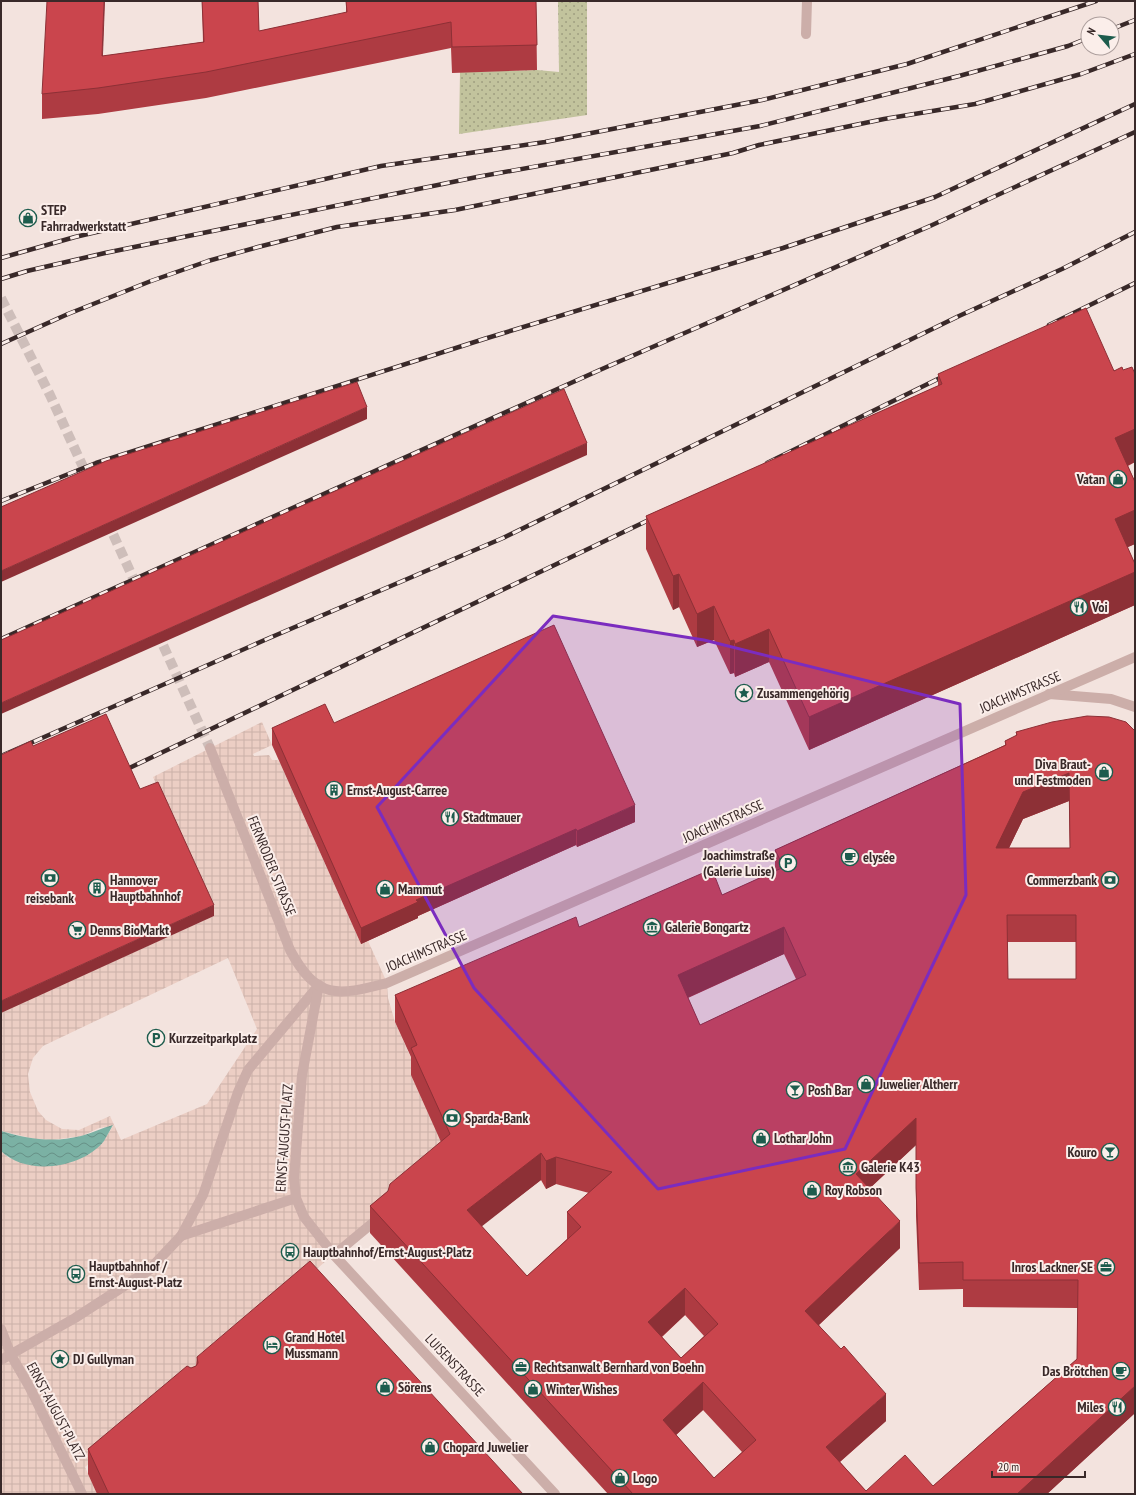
<svg xmlns="http://www.w3.org/2000/svg" width="1136" height="1495" viewBox="0 0 1136 1495" font-family="'PT Sans Narrow',sans-serif">
	<style>
		.grass { fill: url(#grass-dots) }
		.plaza { fill: url(#plaza-grid); fill-rule: evenodd }
		.water { fill: url(#water-waves) }
		.lines { fill: none; stroke-linecap: round; stroke-linejoin: round }
		.tertiary-tunnel { stroke: #cebeba; stroke-width: 10; stroke-dasharray: 10 5; stroke-linecap: butt }
		.service { stroke: #ccaea9; stroke-width: 10 }
		.pedestrian { stroke: #ccaea9; stroke-width: 10 }
		.minor { stroke: #ccaea9; stroke-width: 10 }
		.tertiary { stroke: #ccaea9; stroke-width: 10 }
		.rail-casing { stroke: #392929; stroke-width: 4.5 }
		.rail { stroke: #fbeeea; stroke-width: 3; stroke-dasharray: 9; stroke-linecap: butt }
		.wall { fill: #ae3b42; fill-rule: evenodd }
		.shaded-wall { fill: #8d3036 }
		.building { fill: #ca454d; stroke: #8d3036; fill-rule: evenodd }
		.marked { fill: #7b2cbf; fill-opacity: 0.2; stroke: #7b2cbf; stroke-width: 3; stroke-linejoin: round }
		.labels { text-anchor: middle; stroke-width: 4; stroke-linejoin: round; paint-order: stroke }
		.poi-label { font-size: 14px; font-weight: bold; fill: #392929; stroke: #fbeeea; text-anchor: start }
		.street-label { font-size: 14px; fill: #392929; stroke: #fbeeea }
	</style>
	<defs>
		<pattern id="grass-dots" width="8" height="8" patternUnits="userSpaceOnUse"><rect width="8" height="8" fill="#c2c39d"/><path d="M2 2h.1M6 6h.1" fill="none" stroke="#9f9e80" stroke-width="1.8" stroke-linecap="round"/></pattern>
		<pattern id="plaza-grid" width="8" height="8" patternUnits="userSpaceOnUse"><rect width="8" height="8" fill="#eccec4"/><path d="M0 4h8M4 0v8" fill="none" stroke="#cbb1a8"/></pattern>
		<pattern id="water-waves" width="16" height="10" patternUnits="userSpaceOnUse"><rect width="16" height="10" fill="#7bb1a4"/><path d="M0 5q4-4 8 0t8 0" fill="none" stroke="#669086"/></pattern>
	</defs>
	<rect width="100%" height="100%" fill="#f3e3de"/>
	<!-- grass -->
	<path class="grass" d="M558 1H587V115L459 134 460 72 537 70 559 72Z"/>
	<!-- plaza -->
	<path class="plaza" d="M262 722 272 745 253 754 254 756 269 755 272 760H278L280 763 361 944 368 941 384 976 387 983 388 998 395 1022 455 1157 334 1254 187 1382 85 1467 97 1494H1V1151L9 1158 48 1166 70 1162 89 1154 103 1142 113 1126 99 1128 82 1136 52 1140 35 1139 1 1131V1012L214 916 153 777ZM228 958 257 1029 207 1104 121 1140 110 1116 79 1130 62 1129 46 1120 38 1111 30 1092 28 1074 33 1058 43 1046Z"/>
	<!-- water -->
	<path class="water" d="M113 1125C110 1130 107 1136 104 1141 82 1169 26 1176 1 1151V1131C28 1139 53 1143 81 1136 92 1133 102 1128 113 1125Z"/>
	<g class="lines">
		<!-- tertiary-tunnel -->
		<g class="tertiary-tunnel">
			<path d="M1 298 50 395 90 482"/>
			<path d="M107 521 140 593"/>
			<path d="M157 632 210 748"/>
		</g>
		<!-- service -->
		<g class="service">
			<path d="M806 34 807 1"/>
			<path d="M1 1360 75 1318 149 1270 181 1236 203 1195 238 1092 248 1070 319 985"/>
		</g>
		<!-- pedestrian -->
		<g class="pedestrian">
			<path d="M181 1236 296 1198"/>
			<path d="M334 1255 381 1216"/>
			<path d="M1 1329 11 1355 30 1388 82 1494"/>
		</g>
		<!-- minor -->
		<g class="minor">
			<path d="M1049 694 1111 699 1135 707"/>
			<path d="M319 985 302 1075 294 1178 296 1198 304 1217 334 1255 555 1494"/>
		</g>
		<!-- tertiary -->
		<path class="tertiary" d="M210 748 290 950C317 1000 337 996 387 983L1135 657"/>
		<defs>
			<g id="rail">
				<path d="M1112 29 1135 20"/>
				<path d="M1 258 75 237 381 166 545 142 762 100 907 64 1096 1"/>
				<path d="M1 279 27 271 105 253 477 177 760 126 959 76 1068 46 1088 38"/>
				<path d="M1049 325 1135 283"/>
				<path d="M1 344 68 314 151 281 208 261 258 247 337 227 455 210 733 153 759 145 884 119 975 104 1081 74 1135 54"/>
				<path d="M767 463 948 374"/>
				<path d="M1 501 96 463 484 339 783 248 935 197 1135 104"/>
				<path d="M1 639 602 369 930 226 1135 132"/>
				<path d="M1 756 267 639 503 538 959 316 1062 269 1135 232"/>
				<path d="M121 772 655 517"/>
			</g>
		</defs>
		<!-- rail casing -->
		<use href="#rail" class="rail-casing"/>
		<!-- rail -->
		<use href="#rail" class="rail"/>
	</g>
	<!-- wall -->
	<g class="wall">
		<path d="M202 1H258L259 31 346 13V1H536L537 70 452 73 451 48 206 98 98 114 42 119V94L103 56 203 42Z"/>
		<path d="M1123 370 1135 374V462L1128 466 1135 482V544L1127 547 1135 564V605L809 750 769 662 735 677 734 673 730 674 714 640 697 647 679 607 673 610 646 549V516L938 386V374Z"/>
		<path d="M1087 716 1135 1413 1047 1494H608L370 1233V1206L388 1191 441 1142 411 1075V1057L395 1022V995L579 927 722 895 775 871V850L1005 745V741L1016 736V732ZM1069 801 1070 848H1009L1023 819ZM1007 942H1076V979H1008ZM784 954 796 979 700 1025 688 998ZM916 1145V1216L919 1290 963 1289V1307L1078 1308 1077 1359 933 1486 866 1491 840 1462 886 1421 819 1325 900 1248 869 1189ZM541 1180 546 1189 556 1184 589 1193 567 1212V1239L527 1276 481 1226ZM685 1315 704 1336 681 1358 662 1337ZM703 1410 742 1452 714 1478 676 1435Z"/>
		<path d="M334 723 635 822 577 847 576 845 418 916V918L361 944 272 745V728Z"/>
		<path d="M197 1357 523 1494H97L88 1474V1449L191 1368 196 1366Z"/>
	</g>
	<!-- shaded-wall -->
	<g class="shaded-wall">
		<path d="M104 1H105L102 81V56Z"/>
		<path d="M367 407V419L1 582V571Z"/>
		<path d="M1135 429V462L1115 471V438Z"/>
		<path d="M587 443V455L1 714V703Z"/>
		<path d="M1135 510V544L1115 553V519Z"/>
		<path d="M1135 572V605L809 750V717Z"/>
		<path d="M679 574V607L673 610V576Z"/>
		<path d="M714 606V640L697 647V614Z"/>
		<path d="M769 629V662L735 677V644Z"/>
		<path d="M734 640V673L730 674V641Z"/>
		<path d="M1069 773V801L1023 819 996 875V848L1023 792Z"/>
		<path d="M635 805V822L577 847V831Z"/>
		<path d="M576 829V845L418 916V918L361 944V928L416 900Z"/>
		<path d="M214 905V916L1 1013V1001Z"/>
		<path d="M784 927V954L678 1002V975Z"/>
		<path d="M916 1118V1145L856 1201V1174Z"/>
		<path d="M541 1153V1180L467 1238V1210Z"/>
		<path d="M556 1157V1184L546 1189V1161Z"/>
		<path d="M900 1221V1248L805 1338V1311Z"/>
		<path d="M685 1288V1315L648 1349V1322Z"/>
		<path d="M703 1382V1410L663 1447V1420Z"/>
		<path d="M1135 1386V1413L1047 1494H1017Z"/>
		<path d="M886 1394V1421L826 1474V1447Z"/>
	</g>
	<!-- building -->
	<g class="building">
		<path d="M47 1H104L102 56 204 42 202 1H258L259 31 347 12 346 1H536L537 45 452 47 451 22 206 72 98 88 42 94Z"/>
		<path d="M1086 308 1114 371 1122 367 1123 370 1132 367 1135 374V429L1115 438 1135 482V510L1115 519 1135 564V572L809 717 769 629 735 644 734 640 730 641 714 606 697 614 679 574 673 576 646 516 942 384 938 374Z"/>
		<path d="M357 382 367 407 1 571V507L106 461Z"/>
		<path d="M564 389 587 443 1 703V640Z"/>
		<path d="M554 625 635 805 577 831 576 829 416 900 418 902 361 928 272 728 325 704 334 723Z"/>
		<path d="M106 714 140 789 158 782 214 905 1 1001V755L31 741 33 746Z"/>
		<path d="M1087 716 1109 717 1126 722 1135 731V1386L1017 1494H633L370 1206 388 1191 390 1184 450 1134 411 1048 417 1045 395 995 576 917 579 927 712 869 722 895 784 867 775 850 1006 745 1005 741 1017 735 1016 732 1052 722ZM1069 773 1070 848H996L1023 792ZM1007 915H1076V979H1008ZM784 927 806 975 700 1025 678 975ZM916 1118V1188L919 1263 963 1262V1280H1078L1077 1359 933 1486 905 1455 866 1491 826 1447 886 1394 844 1346 841 1349 805 1311 900 1221 856 1174ZM541 1153 546 1161 556 1157 612 1172 567 1212 581 1227 527 1276 467 1210ZM685 1288 718 1324 681 1358 648 1322ZM703 1382 756 1440 714 1478 663 1420Z"/>
		<path d="M310 1261 523 1494H109L88 1449 187 1366 191 1368 196 1366 198 1363 197 1357Z"/>
	</g>
	<!-- marked area -->
	<path class="marked" d="M553 616 704 640 960 704 966 895 845 1149 658 1189 474 988 377 807Z"/>
	<!-- icons -->
	<defs>
		<symbol id="shop-ring" viewBox="-11 -11 22 22"><circle r="9.5" fill="#fbeeea" stroke="#1d5c4d" stroke-width="1.5"/><path d="M-5-2.5h2.3a2.7 3.5 0 0 1 5.4 0H5L5.5 6h-11ZM-1.5-2.5h3a1.5 2.3 0 0 0-3 0Z" fill="#1d5c4d"/></symbol>
		<symbol id="restaurant-ring" viewBox="-11 -11 22 22"><circle r="9.5" fill="#fbeeea" stroke="#1d5c4d" stroke-width="1.5"/><path d="M-5-6h1v4h1v-4h1v4h1v-4h1v5L-1.5 .5V6h-2V.5L-5-1ZM5-6V6H3V1.5H1.5Q1.5-4 5-6Z" fill="#1d5c4d"/></symbol>
		<symbol id="sight-ring" viewBox="-11 -11 22 22"><circle r="9.5" fill="#fbeeea" stroke="#1d5c4d" stroke-width="1.5"/><path d="M0-6L1.8-2.2L6-1.7L2.9 1.2L3.7 5.4L0 3.3L-3.7 5.4L-2.9 1.2L-6-1.7L-1.8-2.2Z" fill="#1d5c4d"/></symbol>
		<symbol id="building-ring" viewBox="-11 -11 22 22"><circle r="9.5" fill="#fbeeea" stroke="#1d5c4d" stroke-width="1.5"/><path d="M-4-6H4V6H1V3H-1V6H-4ZM-2.5-4.3h1.7v1.8h-1.7ZM.8-4.3h1.7v1.8H.8ZM-2.5-1h1.7V.8h-1.7ZM.8-1h1.7V.8H.8Z" fill="#1d5c4d"/></symbol>
		<symbol id="cafe-ring" viewBox="-11 -11 22 22"><circle r="9.5" fill="#fbeeea" stroke="#1d5c4d" stroke-width="1.5"/><path d="M-5.5-4.5H6V0H3Q3 3.5 0 3.5H-2.5Q-5.5 3.5-5.5 0ZM3-3.2v2h1.7v-2ZM-6 4.5H4V6H-6Z" fill="#1d5c4d"/></symbol>
		<symbol id="parking-ring" viewBox="-11 -11 22 22"><circle r="9.5" fill="#fbeeea" stroke="#1d5c4d" stroke-width="1.5"/><path d="M-3.5-5.5H1a3.5 3.5 0 0 1 0 7H-1V5.5H-3.5ZM-1-3.4V-.6H.8a1.4 1.4 0 0 0 0-2.8Z" fill="#1d5c4d"/></symbol>
		<symbol id="bank-ring" viewBox="-11 -11 22 22"><circle r="9.5" fill="#fbeeea" stroke="#1d5c4d" stroke-width="1.5"/><path d="M-6-4H6V4H-6ZM0-2.3a2.3 2.3 0 1 0 0 4.6a2.3 2.3 0 1 0 0-4.6Z" fill="#1d5c4d"/></symbol>
		<symbol id="museum-ring" viewBox="-11 -11 22 22"><circle r="9.5" fill="#fbeeea" stroke="#1d5c4d" stroke-width="1.5"/><path d="M0-6L6-3V-2H-6V-3ZM-5-1h2V3h-2ZM-1-1h2V3h-2ZM3-1h2V3H3ZM-6 4H6V6H-6Z" fill="#1d5c4d"/></symbol>
		<symbol id="supermarket-ring" viewBox="-11 -11 22 22"><circle r="9.5" fill="#fbeeea" stroke="#1d5c4d" stroke-width="1.5"/><path d="M-6-5.5h2.5l.6 2H6L4.5 2H-2.5L-4.4-4H-6ZM-1.5 3.2a1.3 1.3 0 1 0 .1 0ZM3 3.2a1.3 1.3 0 1 0 .1 0Z" fill="#1d5c4d"/></symbol>
		<symbol id="bar-ring" viewBox="-11 -11 22 22"><circle r="9.5" fill="#fbeeea" stroke="#1d5c4d" stroke-width="1.5"/><path d="M-6-5H6L.8 .8V4.5H3.5V6h-7V4.5H-.8V.8Z" fill="#1d5c4d"/></symbol>
		<symbol id="bus-ring" viewBox="-11 -11 22 22"><circle r="9.5" fill="#fbeeea" stroke="#1d5c4d" stroke-width="1.5"/><path d="M-5-6H5V4H4V6H2V4H-2V6H-4V4H-5ZM-3.5-4V0h7V-4ZM-3.5 1.2v1.5H-2V1.2ZM2 1.2v1.5H3.5V1.2Z" fill="#1d5c4d"/></symbol>
		<symbol id="office-ring" viewBox="-11 -11 22 22"><circle r="9.5" fill="#fbeeea" stroke="#1d5c4d" stroke-width="1.5"/><path d="M-6-3h4V-5.5h4V-3h4V5H-6ZM-1-4.5V-3h2v-1.5ZM-6 0V1H6V0Z" fill="#1d5c4d"/></symbol>
		<symbol id="hotel-ring" viewBox="-11 -11 22 22"><circle r="9.5" fill="#fbeeea" stroke="#1d5c4d" stroke-width="1.5"/><path d="M-6-4.5h1.5V1H6V5H4.5V3h-9V5H-6ZM-4 0a1.8 1.8 0 1 1 3.6 0ZM.5 0V-2.5h3Q6-2.5 6 0Z" fill="#1d5c4d"/></symbol>
	</defs>
	<g fill-rule="evenodd">
		<use href="#shop-ring" x="18" y="208" width="20" height="20"/>
		<use href="#shop-ring" x="1108" y="469" width="20" height="20"/>
		<use href="#restaurant-ring" x="1069" y="597" width="20" height="20"/>
		<use href="#sight-ring" x="734" y="683" width="20" height="20"/>
		<use href="#shop-ring" x="1094" y="762" width="20" height="20"/>
		<use href="#building-ring" x="324" y="780" width="20" height="20"/>
		<use href="#restaurant-ring" x="440" y="807" width="20" height="20"/>
		<use href="#cafe-ring" x="840" y="847" width="20" height="20"/>
		<use href="#parking-ring" x="778" y="853" width="20" height="20"/>
		<use href="#bank-ring" x="40" y="868" width="20" height="20"/>
		<use href="#bank-ring" x="1100" y="870" width="20" height="20"/>
		<use href="#building-ring" x="87" y="878" width="20" height="20"/>
		<use href="#shop-ring" x="375" y="879" width="20" height="20"/>
		<use href="#museum-ring" x="642" y="917" width="20" height="20"/>
		<use href="#supermarket-ring" x="67" y="920" width="20" height="20"/>
		<use href="#parking-ring" x="146" y="1028" width="20" height="20"/>
		<use href="#shop-ring" x="856" y="1074" width="20" height="20"/>
		<use href="#bar-ring" x="785" y="1080" width="20" height="20"/>
		<use href="#bank-ring" x="442" y="1108" width="20" height="20"/>
		<use href="#shop-ring" x="751" y="1128" width="20" height="20"/>
		<use href="#bar-ring" x="1100" y="1142" width="20" height="20"/>
		<use href="#museum-ring" x="838" y="1157" width="20" height="20"/>
		<use href="#shop-ring" x="802" y="1180" width="20" height="20"/>
		<use href="#bus-ring" x="280" y="1242" width="20" height="20"/>
		<use href="#office-ring" x="1096" y="1257" width="20" height="20"/>
		<use href="#bus-ring" x="66" y="1264" width="20" height="20"/>
		<use href="#hotel-ring" x="262" y="1335" width="20" height="20"/>
		<use href="#sight-ring" x="50" y="1349" width="20" height="20"/>
		<use href="#office-ring" x="511" y="1357" width="20" height="20"/>
		<use href="#cafe-ring" x="1111" y="1361" width="20" height="20"/>
		<use href="#shop-ring" x="375" y="1377" width="20" height="20"/>
		<use href="#shop-ring" x="523" y="1379" width="20" height="20"/>
		<use href="#restaurant-ring" x="1107" y="1397" width="20" height="20"/>
		<use href="#shop-ring" x="420" y="1437" width="20" height="20"/>
		<use href="#shop-ring" x="610" y="1468" width="20" height="20"/>
	</g>
	<g class="labels">
		<!-- poi labels -->
		<g class="poi-label">
			<text x="41" y="215">STEP<tspan x="41" dy="16">Fahrradwerkstatt</tspan></text>
			<text x="1105" y="484" text-anchor="end">Vatan</text>
			<text x="1092" y="612">Voi</text>
			<text x="757" y="698">Zusammengehörig</text>
			<text x="1091" y="769" text-anchor="end">Diva Braut-<tspan x="1091" dy="16">und Festmoden</tspan></text>
			<text x="347" y="795">Ernst-August-Carree</text>
			<text x="463" y="822">Stadtmauer</text>
			<text x="775" y="860" text-anchor="end">Joachimstraße<tspan x="775" dy="16">(Galerie Luise)</tspan></text>
			<text x="863" y="862">elysée</text>
			<text x="110" y="885">Hannover<tspan x="110" dy="16">Hauptbahnhof</tspan></text>
			<text x="1097" y="885" text-anchor="end">Commerzbank</text>
			<text x="398" y="894">Mammut</text>
			<text x="50" y="903" text-anchor="middle">reisebank</text>
			<text x="665" y="932">Galerie Bongartz</text>
			<text x="90" y="935">Denns BioMarkt</text>
			<text x="169" y="1043">Kurzzeitparkplatz</text>
			<text x="879" y="1089">Juwelier Altherr</text>
			<text x="808" y="1095">Posh Bar</text>
			<text x="465" y="1123">Sparda-Bank</text>
			<text x="774" y="1143">Lothar John</text>
			<text x="1097" y="1157" text-anchor="end">Kouro</text>
			<text x="861" y="1172">Galerie K43</text>
			<text x="825" y="1195">Roy Robson</text>
			<text x="303" y="1257">Hauptbahnhof/Ernst-August-Platz</text>
			<text x="89" y="1271">Hauptbahnhof /<tspan x="89" dy="16">Ernst-August-Platz</tspan></text>
			<text x="1093" y="1272" text-anchor="end">Inros Lackner SE</text>
			<text x="285" y="1342">Grand Hotel<tspan x="285" dy="16">Mussmann</tspan></text>
			<text x="73" y="1364">DJ Gullyman</text>
			<text x="534" y="1372">Rechtsanwalt Bernhard von Boehn</text>
			<text x="1108" y="1376" text-anchor="end">Das Brötchen</text>
			<text x="398" y="1392">Sörens</text>
			<text x="546" y="1394">Winter Wishes</text>
			<text x="1104" y="1412" text-anchor="end">Miles</text>
			<text x="443" y="1452">Chopard Juwelier</text>
			<text x="633" y="1483">Logo</text>
		</g>
		<!-- street labels -->
		<g class="street-label">
			<text transform="translate(1020 692) rotate(-23)" y="5">JOACHIMSTRASSE</text>
			<text transform="translate(723 821) rotate(-24)" y="5">JOACHIMSTRASSE</text>
			<text transform="translate(272 866) rotate(68)" y="5">FERNRODER STRASSE</text>
			<text transform="translate(426 951) rotate(-23)" y="5">JOACHIMSTRASSE</text>
			<text transform="translate(284 1138) rotate(-86)" y="5">ERNST-AUGUST-PLATZ</text>
			<text transform="translate(455 1365) rotate(47)" y="5">LUISENSTRASSE</text>
			<text transform="translate(56 1411) rotate(62)" y="5">ERNST-AUGUST-PLATZ</text>
		</g>
	</g>
	<!-- border -->
	<rect width="1136" height="1495" fill="none" stroke="#392929" stroke-width="4"/>
	<!-- north arrow -->
	<g transform="translate(1100 36) rotate(298)"><circle r="19" fill="#fbeeea" stroke="#ad9f9d"/>
	<path d="M0-3L7 15L0 10L-7 15Z" fill="#1d5c4d"/>
	<text y="-6" font-size="11" font-weight="bold" text-anchor="middle" fill="#392929">N</text>
	</g>
	<!-- scale -->
	<path d="M992 1471v6h93v-6" fill="none" stroke="#392929" stroke-width="2"/>
	<text x="998" y="1471" font-size="12" fill="#392929" stroke="#fbeeea" stroke-width="3" paint-order="stroke">20 m</text>
</svg>
